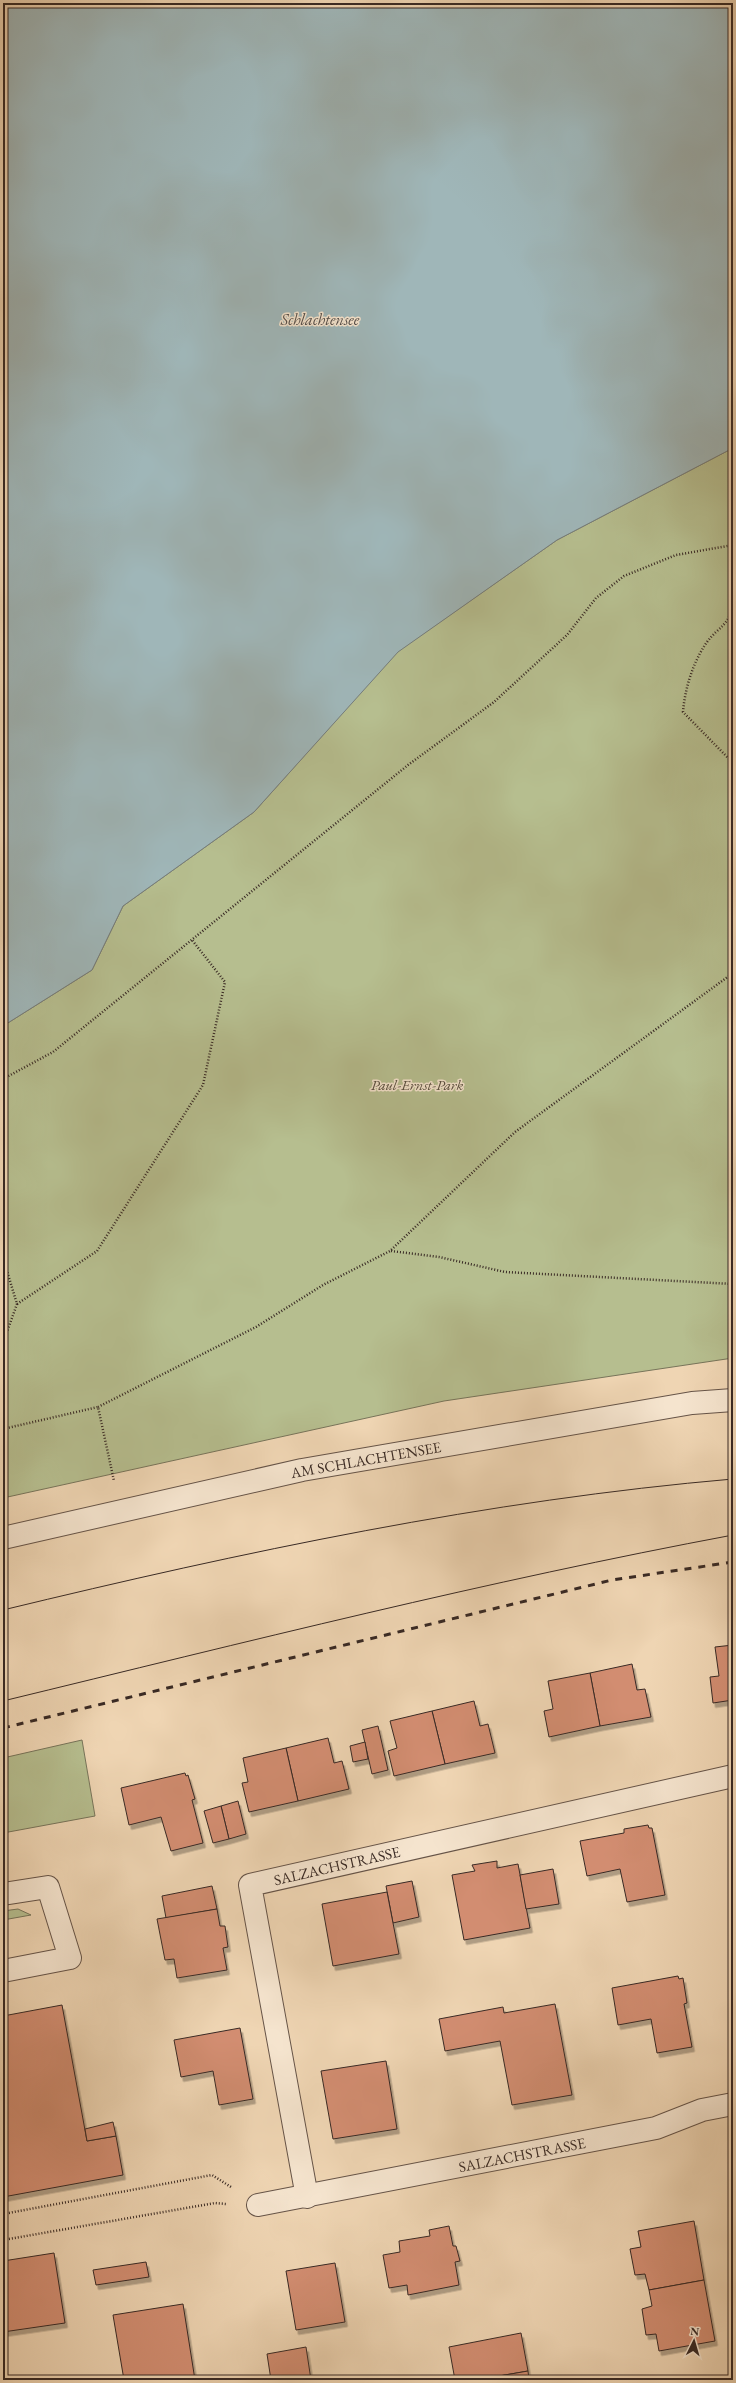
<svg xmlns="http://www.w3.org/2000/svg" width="736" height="2383" viewBox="0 0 736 2383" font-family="'EB Garamond',serif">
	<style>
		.green { fill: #b6be8f; stroke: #77745a }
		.water { fill: #9fb6b8; stroke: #767e7d }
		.building { fill: #d28d71; stroke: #382924; filter: url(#shadow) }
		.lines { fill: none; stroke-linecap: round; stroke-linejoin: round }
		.minor-casing { stroke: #665448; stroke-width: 24 }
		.path { stroke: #382924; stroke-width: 2.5; stroke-dasharray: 1 2; stroke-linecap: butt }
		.minor { stroke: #f5e4ce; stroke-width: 22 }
		.tram { stroke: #382924; stroke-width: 1 }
		.rail { stroke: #382924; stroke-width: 3; stroke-dasharray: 7 7; stroke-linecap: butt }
		.labels { text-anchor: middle; stroke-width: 3; stroke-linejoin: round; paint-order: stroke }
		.park-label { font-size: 15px; font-style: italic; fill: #584e3f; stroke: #f5e4ce }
		.street-label { font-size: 15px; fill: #382924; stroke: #f5e4ce }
		.water-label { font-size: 16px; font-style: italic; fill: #524c49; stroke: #f5e4ce }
	</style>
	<defs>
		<filter id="shadow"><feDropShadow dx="2.5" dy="4.5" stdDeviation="0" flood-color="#0004"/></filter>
	</defs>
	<rect width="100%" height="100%" fill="#efd5b3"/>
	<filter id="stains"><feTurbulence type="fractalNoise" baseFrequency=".005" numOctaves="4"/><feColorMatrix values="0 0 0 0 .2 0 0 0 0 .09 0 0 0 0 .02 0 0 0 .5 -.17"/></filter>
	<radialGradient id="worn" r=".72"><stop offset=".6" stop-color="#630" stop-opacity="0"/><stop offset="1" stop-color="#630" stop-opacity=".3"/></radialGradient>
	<!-- green -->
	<g class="green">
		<path d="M733 448V1358L444 1401 3 1498V1026L92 970 123 906 254 812 397 652 557 540Z"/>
		<path d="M82 1740 95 1816 3 1833V1758Z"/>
		<path d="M18 1909 31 1915 3 1920V1911Z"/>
	</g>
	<!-- water -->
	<path class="water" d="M3 3H733V448L557 540 398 652 254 812 123 906 92 970 3 1026Z"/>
	<!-- building -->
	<g class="building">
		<path d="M733 1645V1700L713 1703 710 1677 719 1676 715 1647Z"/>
		<path d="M632 1664 637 1690 645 1689 651 1717 600 1726 590 1673Z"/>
		<path d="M590 1673 600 1726 549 1737 544 1711 553 1709 548 1681Z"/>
		<path d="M474 1701 480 1726 488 1724 495 1753 445 1764 432 1711Z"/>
		<path d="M432 1711 445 1764 394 1776 388 1751 397 1748 390 1721Z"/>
		<path d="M378 1726 388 1770 372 1774 362 1730Z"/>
		<path d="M328 1738 334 1763 342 1761 349 1789 298 1801 286 1748Z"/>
		<path d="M365 1742 368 1759 353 1762 350 1746Z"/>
		<path d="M286 1748 298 1801 249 1812 242 1783 248 1782 243 1758Z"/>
		<path d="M185 1773 186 1776 188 1775 195 1799 192 1800 203 1843 171 1851 161 1817 129 1825 121 1788Z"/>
		<path d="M238 1801 246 1834 229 1839 221 1806Z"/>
		<path d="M221 1806 229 1839 213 1843 204 1811Z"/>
		<path d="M648 1825 649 1828H652L665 1895 627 1902 620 1869 587 1876 580 1841 624 1833V1829Z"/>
		<path d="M497 1861V1868L518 1864 530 1928 464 1940 452 1875 475 1871 472 1865Z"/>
		<path d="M553 1869 559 1904 526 1909 520 1875Z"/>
		<path d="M412 1881 419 1917 393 1923 386 1886Z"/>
		<path d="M212 1886 217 1909 166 1918 162 1896Z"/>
		<path d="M387 1892 399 1954 333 1966 322 1904Z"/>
		<path d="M217 1909 220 1926H225L228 1947 223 1948 227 1970 177 1978 174 1959 165 1960 157 1919Z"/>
		<path d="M678 1976 679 1979 683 1978 687 2003 684 2004 692 2047 657 2053 651 2019 618 2025 612 1988Z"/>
		<path d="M555 2004 572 2095 512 2105 500 2041 445 2051 439 2019 503 2007 504 2013Z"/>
		<path d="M62 2005 87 2141 116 2136 123 2175 3 2197V2016Z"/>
		<path d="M240 2028 253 2099 219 2105 213 2071 181 2077 174 2040Z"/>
		<path d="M386 2061 397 2129 333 2139 321 2071Z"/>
		<path d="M113 2122 116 2136 87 2141 85 2129Z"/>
		<path d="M694 2221 704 2280 649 2290 645 2274 635 2275 630 2249 641 2247 638 2231Z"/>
		<path d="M449 2226 453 2246H456L460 2261 455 2262 459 2285 408 2295 407 2285 389 2288 383 2255 400 2252 399 2241 430 2236 429 2230Z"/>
		<path d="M54 2253 65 2323 3 2332V2261Z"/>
		<path d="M146 2262 149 2277 96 2285 93 2270Z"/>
		<path d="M335 2263 345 2322 296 2330 286 2271Z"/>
		<path d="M704 2280 715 2341 659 2351 656 2334 646 2335 642 2309 652 2306 649 2290Z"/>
		<path d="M183 2304 195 2380H124L113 2315Z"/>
		<path d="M521 2333 528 2371 476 2380H455L449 2347Z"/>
		<path d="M306 2347 311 2380H271L267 2354Z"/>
		<path d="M528 2371 529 2380H476Z"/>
	</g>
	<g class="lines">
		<defs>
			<g id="minor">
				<path d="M3 1538 302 1470 692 1403 733 1400"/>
				<path d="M3 1894 48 1887 70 1958 3 1971"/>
				<path d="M307 2197 250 1885 733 1776"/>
				<path d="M258 2205 656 2128 702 2110 733 2104"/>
			</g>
		</defs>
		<!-- minor casing -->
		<use href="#minor" class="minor-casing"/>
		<!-- path -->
		<g class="path">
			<path d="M733 605C728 627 719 626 707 642 693 662 685 688 683 712L733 763"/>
			<path d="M3 1079 53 1052 408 765 494 702 567 635 596 598 624 576 676 555 733 545"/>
			<path d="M391 1251 439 1257 505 1272 733 1284"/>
			<path d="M3 1258 17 1304 3 1343"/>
			<path d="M17 1304 97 1251 203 1085 225 982 192 940"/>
			<path d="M98 1407 256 1327 323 1285 390 1251 515 1132 733 973"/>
			<path d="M3 1429 98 1407 114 1481"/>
			<path d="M3 2214 212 2175 231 2187"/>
			<path d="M3 2240 215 2203 226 2204"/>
		</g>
		<!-- minor -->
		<use href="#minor" class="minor"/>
		<!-- tram -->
		<g class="tram">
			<path d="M3 1610C242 1552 488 1500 733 1479"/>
			<path d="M3 1701C246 1642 487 1581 733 1535"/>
		</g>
		<!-- rail -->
		<path class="rail" d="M3 1728 612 1580 733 1562"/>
	</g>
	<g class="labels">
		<!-- park labels -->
		<g class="park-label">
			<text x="417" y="1090">Paul-Ernst-Park</text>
		</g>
		<!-- street labels -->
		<g class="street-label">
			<text transform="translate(366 1460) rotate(-10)" y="5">AM SCHLACHTENSEE</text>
			<text transform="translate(337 1866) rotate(-13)" y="5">SALZACHSTRASSE</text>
			<text transform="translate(522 2155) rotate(-11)" y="5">SALZACHSTRASSE</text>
		</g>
		<!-- water labels -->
		<g class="water-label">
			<text x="320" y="325">Schlachtensee</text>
		</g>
	</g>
	<!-- margin -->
	<rect width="736" height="2383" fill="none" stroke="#efd5b3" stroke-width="16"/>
	<rect x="4" y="4" width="728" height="2375" fill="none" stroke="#382924" stroke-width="2"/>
	<rect x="8" y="8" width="720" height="2367" fill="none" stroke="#382924"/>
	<!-- north arrow -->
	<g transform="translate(694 2341) rotate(5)" stroke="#f5e4ce" stroke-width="3" paint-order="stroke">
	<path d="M0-3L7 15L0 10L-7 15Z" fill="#382924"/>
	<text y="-6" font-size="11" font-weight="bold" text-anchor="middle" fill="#382924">N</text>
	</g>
	<rect width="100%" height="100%" filter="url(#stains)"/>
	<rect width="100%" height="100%" fill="url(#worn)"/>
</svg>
